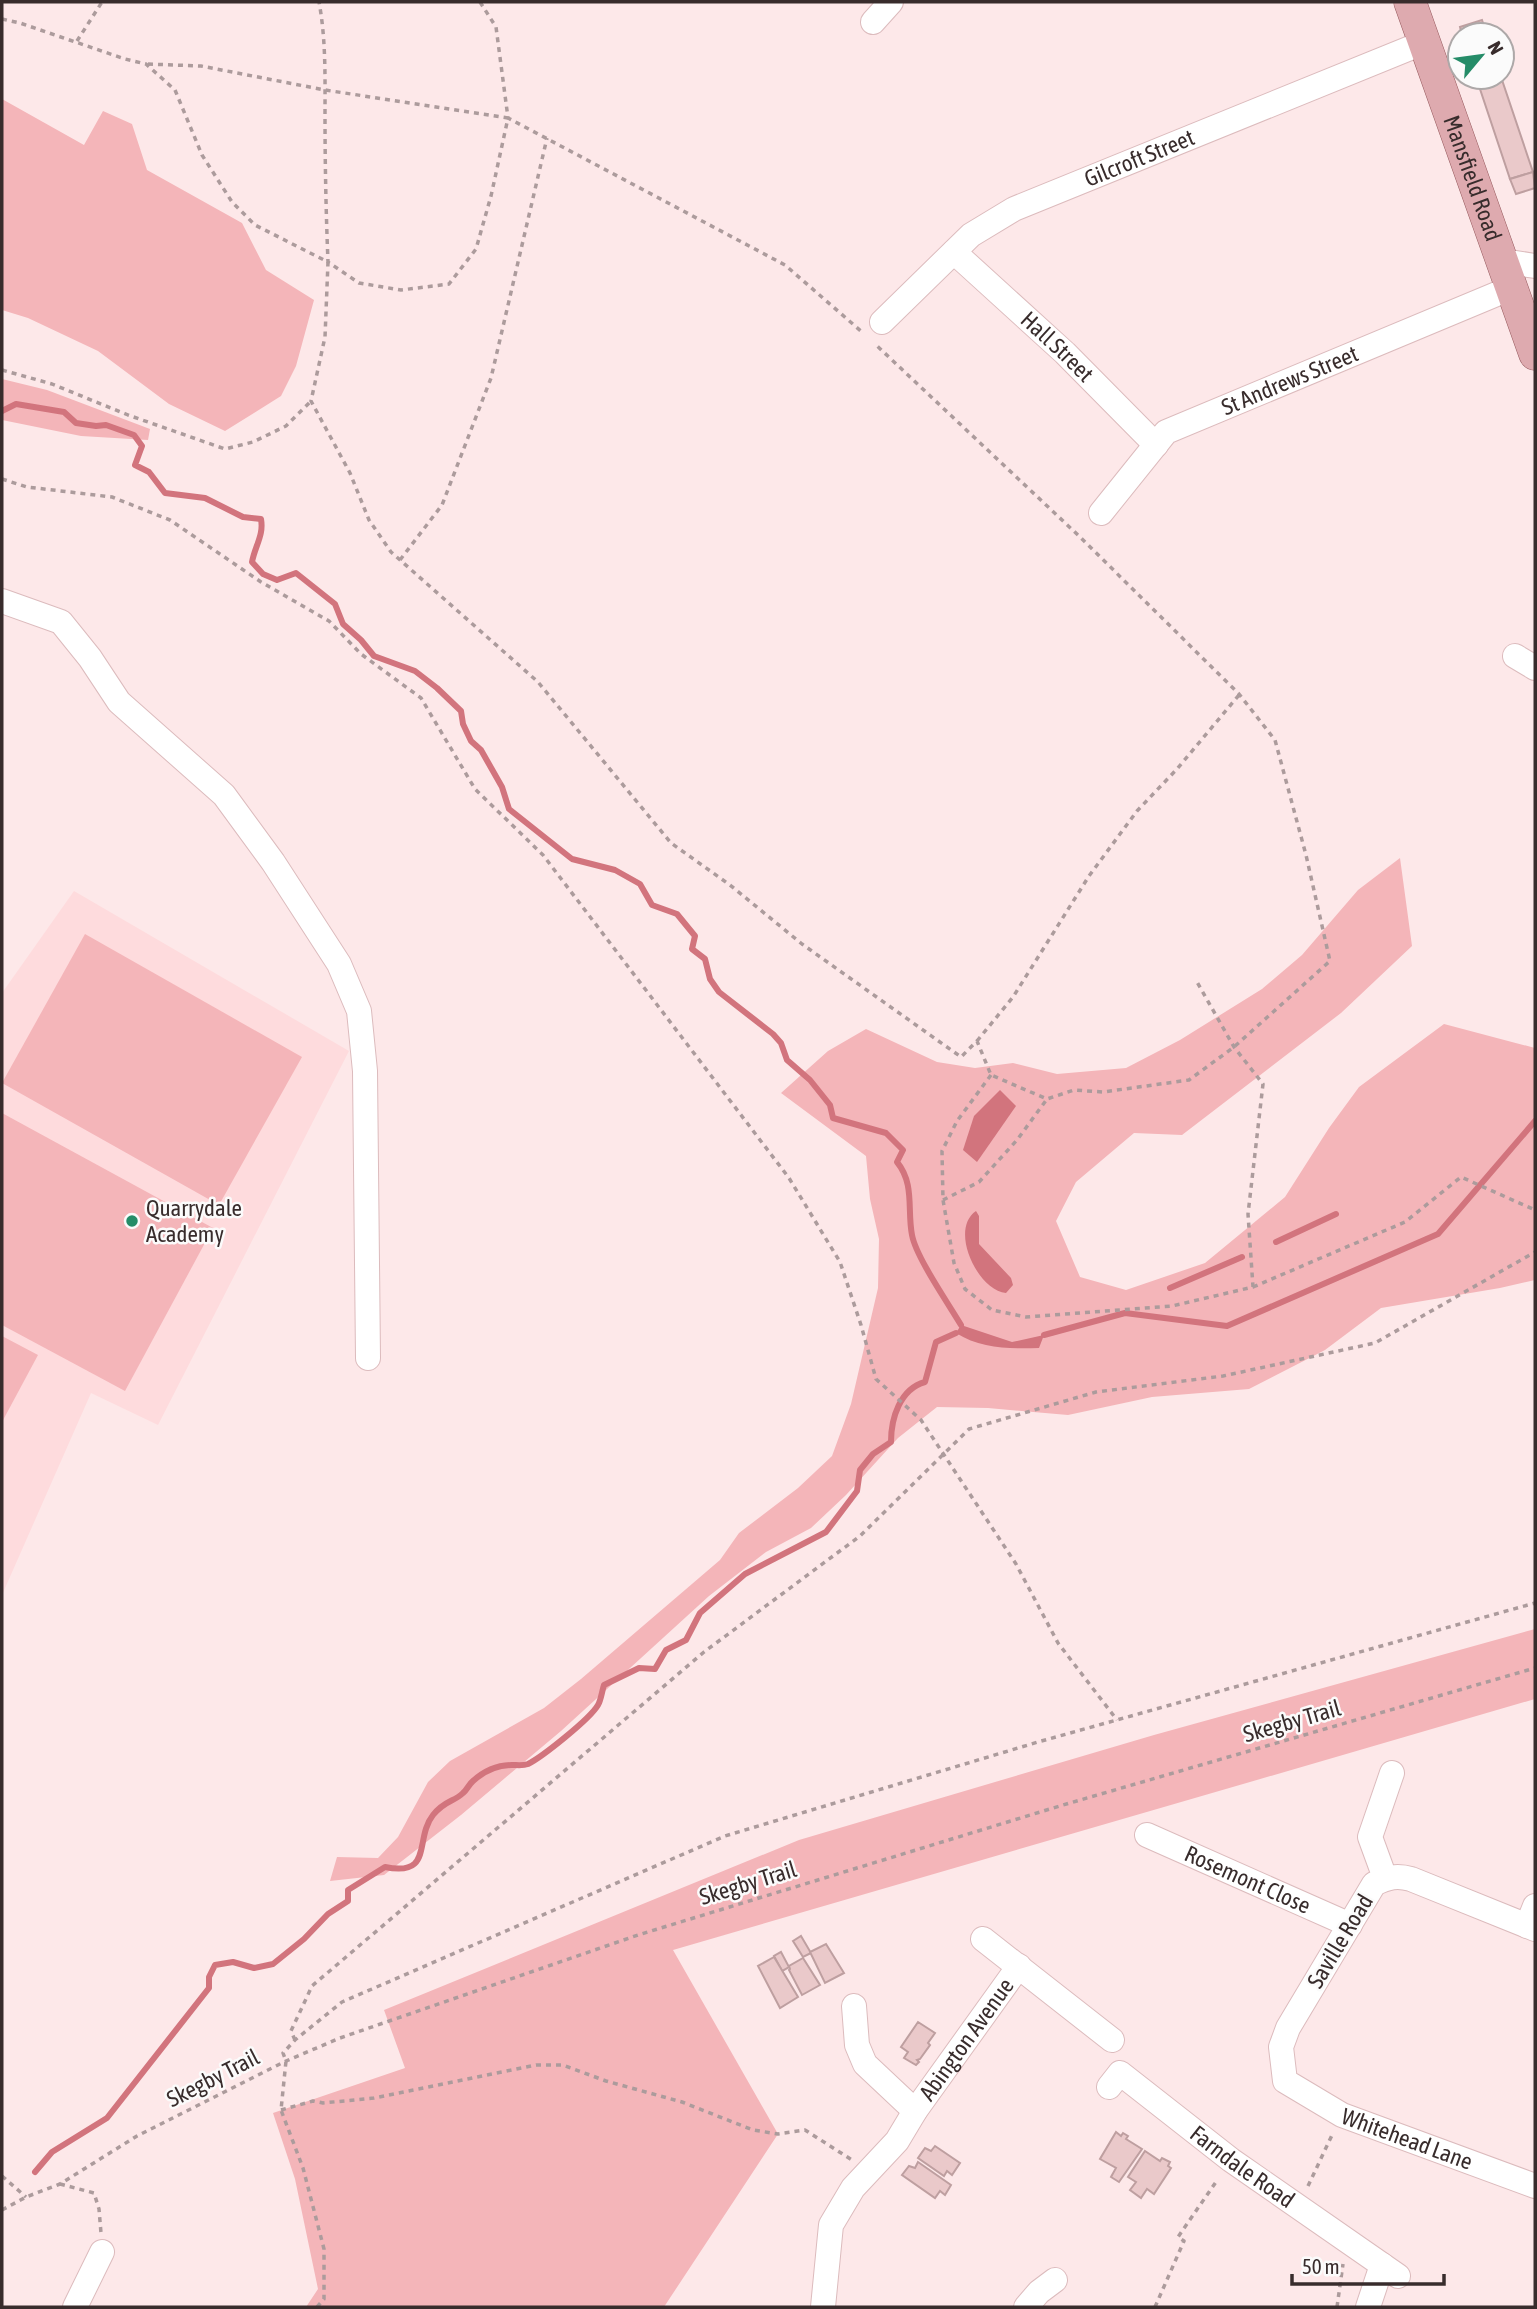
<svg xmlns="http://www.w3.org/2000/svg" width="1537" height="2309" viewBox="0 0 1537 2309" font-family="'Asap Condensed',sans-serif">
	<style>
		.built { fill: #fedbdd }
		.green { fill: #f4b5b9 }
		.water { fill: #d2747d }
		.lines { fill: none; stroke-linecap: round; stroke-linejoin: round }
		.stream { stroke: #d2747d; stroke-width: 6 }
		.building { fill: #eac9ca; stroke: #be9fa0; stroke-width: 2 }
		.minor-casing { stroke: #dcbbbd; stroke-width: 26 }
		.major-casing { stroke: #965a5e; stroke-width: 33 }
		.path { stroke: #ac9b9c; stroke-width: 3.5; stroke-dasharray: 5 5; stroke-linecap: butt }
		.minor { stroke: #fff; stroke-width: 24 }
		.major { stroke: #deaaaf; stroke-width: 32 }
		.poi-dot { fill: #258c68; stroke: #fbfbfb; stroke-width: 2.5 }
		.labels { text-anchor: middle; stroke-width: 5; stroke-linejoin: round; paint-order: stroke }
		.street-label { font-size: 23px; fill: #382c2c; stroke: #fbfbfb }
		.poi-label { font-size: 23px; fill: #382c2c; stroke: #fbfbfb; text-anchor: start }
	</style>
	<rect width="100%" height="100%" fill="#fde8e9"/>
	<!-- built -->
	<path class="built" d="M74 891 349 1051 158 1425 91 1393 2 1595V993Z"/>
	<!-- green -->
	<g class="green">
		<path d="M2 99 84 145 103 111 132 124 147 170 242 223 266 270 314 300 296 366 281 396 225 431 169 404 98 351 28 318 2 310Z"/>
		<path d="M2 379 47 390 150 429 148 440 81 436 2 420Z"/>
		<path d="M1400 858 1412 946 1341 1013 1182 1135 1134 1133 1076 1182 1056 1221 1080 1277 1126 1290 1205 1263 1285 1197 1329 1128 1359 1087 1444 1024 1535 1048V1280L1500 1288 1381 1308 1325 1350 1249 1389 1152 1397 1068 1415 988 1408 937 1407 898 1438 846 1495 811 1528 766 1552 709 1596 561 1731 461 1815 384 1875 330 1881 337 1857 378 1858 398 1837 428 1782 450 1761 544 1708 581 1679 720 1560 739 1533 798 1488 832 1456 851 1404 878 1288 879 1239 870 1199 866 1156 781 1093 828 1051 866 1029 937 1062 975 1068 1013 1063 1057 1074 1126 1068 1180 1040 1262 989 1302 955 1358 890Z"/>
		<path d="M85 934 302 1057 219 1205 2 1083Z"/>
		<path d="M2 1113 213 1228 125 1391 2 1325Z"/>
		<path d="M2 1336 38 1355 2 1422Z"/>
		<path d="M1535 1629V1699L673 1950 778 2134 664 2307H306L318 2289 295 2179 273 2113 405 2068 384 2010 799 1840 1154 1735Z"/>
	</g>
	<!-- water -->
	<g class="water">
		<path d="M1000 1090 1016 1106 977 1162 963 1150 974 1116Z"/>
		<path d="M976 1211 979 1216V1244L1011 1278 1013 1285 1006 1293C977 1290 949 1229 976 1211Z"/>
		<path d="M961 1325 1012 1342 1044 1335 1039 1348C1011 1349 981 1349 956 1333Z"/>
	</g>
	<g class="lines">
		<!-- stream -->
		<g class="stream">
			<path d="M2 411 16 404 64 412 76 423 96 426 106 425 134 435 142 446 135 465 149 472 165 493 205 498 243 517 261 519C264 535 255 546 252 562L263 574 277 580 296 573 335 604 343 624 361 640 374 656 415 671 437 688 461 711 463 724 471 741 481 750 502 787 509 809 572 859 615 870 640 884 652 905 677 914 695 936 692 949 705 959 710 979 719 992 773 1034 781 1043 787 1060 810 1080 830 1105 833 1118 886 1133 903 1150 897 1162C915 1184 907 1210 912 1235 916 1257 948 1303 961 1325"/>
			<path d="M1276 1242 1336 1214"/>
			<path d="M1170 1288 1242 1257"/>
			<path d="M1044 1335 1125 1313 1227 1326 1438 1234 1535 1121"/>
			<path d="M35 2172 52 2152 107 2118 209 1988V1977L215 1965 233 1962 254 1968 273 1964 304 1939 328 1914 348 1901V1890L385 1867C434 1877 414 1839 433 1815 445 1800 454 1802 463 1793 467 1790 469 1784 473 1781 484 1771 497 1765 512 1765 517 1765 523 1766 528 1764 542 1757 590 1719 598 1705 601 1700 602 1691 604 1685L639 1668 655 1669 666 1650 686 1640 700 1613 745 1574 826 1532 857 1491 860 1470 873 1454 891 1442C891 1418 900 1389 925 1382L936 1342 956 1333"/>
		</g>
	</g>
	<!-- building -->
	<g class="building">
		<path d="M1482 20 1487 35H1462L1460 27Z"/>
		<path d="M1476 77H1501L1533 172 1510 179Z"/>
		<path d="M1533 172 1535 188 1516 194 1510 179Z"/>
		<path d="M801 1936 811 1953 803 1957 793 1941Z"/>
		<path d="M826 1944 844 1973 825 1983 810 1952Z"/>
		<path d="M781 1952 789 1967 782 1971 774 1956Z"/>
		<path d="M774 1957 798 1997 780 2008 758 1966Z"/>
		<path d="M803 1958 820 1985 802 1995 789 1970 790 1969 789 1966Z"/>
		<path d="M918 2022 935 2033 928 2043 930 2045 920 2059 917 2060 919 2062 916 2065 904 2058 908 2052 901 2047Z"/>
		<path d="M1116 2132 1121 2136 1123 2133 1128 2136 1126 2139 1142 2149 1119 2182 1111 2177 1116 2168 1100 2159Z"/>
		<path d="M935 2146 960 2163 952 2175 947 2171 944 2176 918 2158 925 2148 931 2151Z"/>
		<path d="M1145 2151 1160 2161 1162 2158 1170 2162 1168 2166 1171 2168 1154 2194 1147 2189 1141 2198 1130 2190 1136 2182 1128 2177Z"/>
		<path d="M918 2162 951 2185 945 2195 940 2191 935 2198 902 2175 909 2166 915 2168Z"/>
	</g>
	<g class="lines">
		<defs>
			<g id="minor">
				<path d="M873 22 891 2"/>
				<path id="s1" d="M954 252 1065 353 1156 445"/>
				<path d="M1503 261 1535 266"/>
				<path id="s2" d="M882 322 971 235 1014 209 1425 42"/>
				<path id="s3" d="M1101 513 1166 432 1511 288"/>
				<path d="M2 601 61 622 90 658 119 702 224 795 273 862 339 964 359 1011 365 1071 368 1358"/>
				<path d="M1515 656 1535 668"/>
				<path id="s4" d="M1147 1835 1350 1925"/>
				<path d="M1385 1878 1370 1837 1392 1773"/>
				<path d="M1527 1926 1535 1906"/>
				<path id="s5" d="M1535 1929 1411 1879C1397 1875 1388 1877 1374 1884L1288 2028 1281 2047 1285 2081 1342 2115 1535 2186"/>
				<path d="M983 1939 1112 2040"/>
				<path d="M854 2006 857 2045 865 2064 915 2111"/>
				<path id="s6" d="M1109 2087 1120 2073 1231 2160 1398 2276"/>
				<path d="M75 2307 102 2252"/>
				<path id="s7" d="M823 2307 831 2225 853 2188 897 2141 915 2111 1019 1966"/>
				<path d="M1026 2307 1039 2292 1055 2280"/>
				<path d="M1368 2307 1382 2265"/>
			</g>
			<g id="major">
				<path id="s8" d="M1410 2 1535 354"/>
			</g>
		</defs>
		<!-- minor casing -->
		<use href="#minor" class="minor-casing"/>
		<!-- major casing -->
		<use href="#major" class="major-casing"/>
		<!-- path -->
		<g class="path">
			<path d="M480 2 496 27 508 118 785 265 862 332"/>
			<path d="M2 19 20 23 125 59 146 64 175 90 202 155 232 202 255 225 328 262 325 337 311 401 350 473 369 520 391 552 538 682 671 843 730 885 802 944 961 1057 977 1041 991 1075 1047 1099 1074 1090 1103 1092 1189 1080 1234 1047 1330 961 1306 855 1275 740 1239 694 1079 536 875 344"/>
			<path d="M77 41 102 2"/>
			<path d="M148 64 201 66 325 90 508 118 491 196 476 249 449 284 401 290 359 283 328 262C326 213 325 164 325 115 325 78 326 39 319 2"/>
			<path d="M2 370 52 384 128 415 225 449 253 442 286 426 311 401"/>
			<path d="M2 479 27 487 112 497 170 520 261 582 329 621 361 654 421 698 475 789 543 855 789 1178 840 1262 861 1325 876 1379 921 1420 1016 1564 1058 1643 1117 1720"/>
			<path d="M400 560 442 505 491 378 547 138"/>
			<path d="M977 1041 1013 997 1089 876 1137 811 1177 769 1239 695"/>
			<path d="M991 1075 957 1121 942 1151 943 1200 954 1263 965 1289 992 1310 1026 1317 1172 1306 1253 1287 1248 1214 1263 1084 1234 1047 1197 982"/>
			<path d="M943 1200 979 1182 1017 1140 1047 1099"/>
			<path d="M1253 1287 1405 1222 1461 1177 1535 1210"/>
			<path d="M295 2040 291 2031 312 1986 704 1652 860 1536 969 1429 1096 1392 1223 1376 1375 1343 1535 1252"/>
			<path d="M281 2110 313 2101 323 2103 374 2098 536 2065H563L606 2081 682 2102 753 2130 778 2134 805 2130 852 2160"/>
			<path d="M2 2176 26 2197"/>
			<path d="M60 2184 94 2193 99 2209 101 2233"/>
			<path d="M1308 2186 1333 2133"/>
			<path d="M2 2210 26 2197 60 2184 137 2136 286 2061 340 2038 638 1935 1063 1805 1535 1668"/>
			<path d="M317 2307 324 2299V2249L303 2168 281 2110 286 2061 283 2053 295 2040 342 2002 725 1836 1038 1742 1535 1603"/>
			<path d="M1155 2307 1184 2241 1178 2237 1218 2179"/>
			<path d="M1337 2307 1343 2264"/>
		</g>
		<!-- minor -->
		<use href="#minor" class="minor"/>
		<!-- major -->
		<use href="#major" class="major"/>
	</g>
	<!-- markers -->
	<circle class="poi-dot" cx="132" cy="1221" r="7"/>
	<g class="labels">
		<!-- street labels -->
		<g class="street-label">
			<text dy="8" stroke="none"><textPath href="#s2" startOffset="310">Gilcroft Street</textPath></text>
			<text dy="8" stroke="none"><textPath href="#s8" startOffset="187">Mansfield Road</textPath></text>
			<text dy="8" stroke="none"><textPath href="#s1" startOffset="140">Hall Street</textPath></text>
			<text dy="8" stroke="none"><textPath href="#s3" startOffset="238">St Andrews Street</textPath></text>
			<text transform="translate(1292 1721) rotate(-16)" y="8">Skegby Trail</text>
			<text dy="8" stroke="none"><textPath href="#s4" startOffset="110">Rosemont Close</textPath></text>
			<text transform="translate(748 1883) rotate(-17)" y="8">Skegby Trail</text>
			<text transform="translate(1340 1941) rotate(-59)" y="8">Saville Road</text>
			<text dy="8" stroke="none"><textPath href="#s7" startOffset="313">Abington Avenue</textPath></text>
			<text transform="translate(213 2078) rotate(-27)" y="8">Skegby Trail</text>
			<text dy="8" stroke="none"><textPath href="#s5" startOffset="530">Whitehead Lane</textPath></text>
			<text dy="8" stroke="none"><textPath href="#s6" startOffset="172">Farndale Road</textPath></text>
		</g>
		<!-- poi labels -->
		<g class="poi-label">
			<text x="146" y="1216">Quarrydale<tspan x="146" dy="26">Academy</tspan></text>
		</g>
	</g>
	<!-- border -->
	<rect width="1537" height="2309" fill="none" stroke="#382c2c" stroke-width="7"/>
	<!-- north arrow -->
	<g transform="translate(1481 56) rotate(61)"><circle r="33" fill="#fbfbfb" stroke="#ada8a8" stroke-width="2"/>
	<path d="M0-5L12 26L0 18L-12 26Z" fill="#258c68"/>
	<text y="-10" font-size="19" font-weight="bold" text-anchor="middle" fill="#382c2c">N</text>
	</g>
	<!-- scale -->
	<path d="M1292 2274v10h152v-10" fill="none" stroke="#382c2c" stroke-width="3.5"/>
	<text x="1302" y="2274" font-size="21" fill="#382c2c" stroke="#fbfbfb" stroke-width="5" paint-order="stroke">50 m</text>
</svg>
